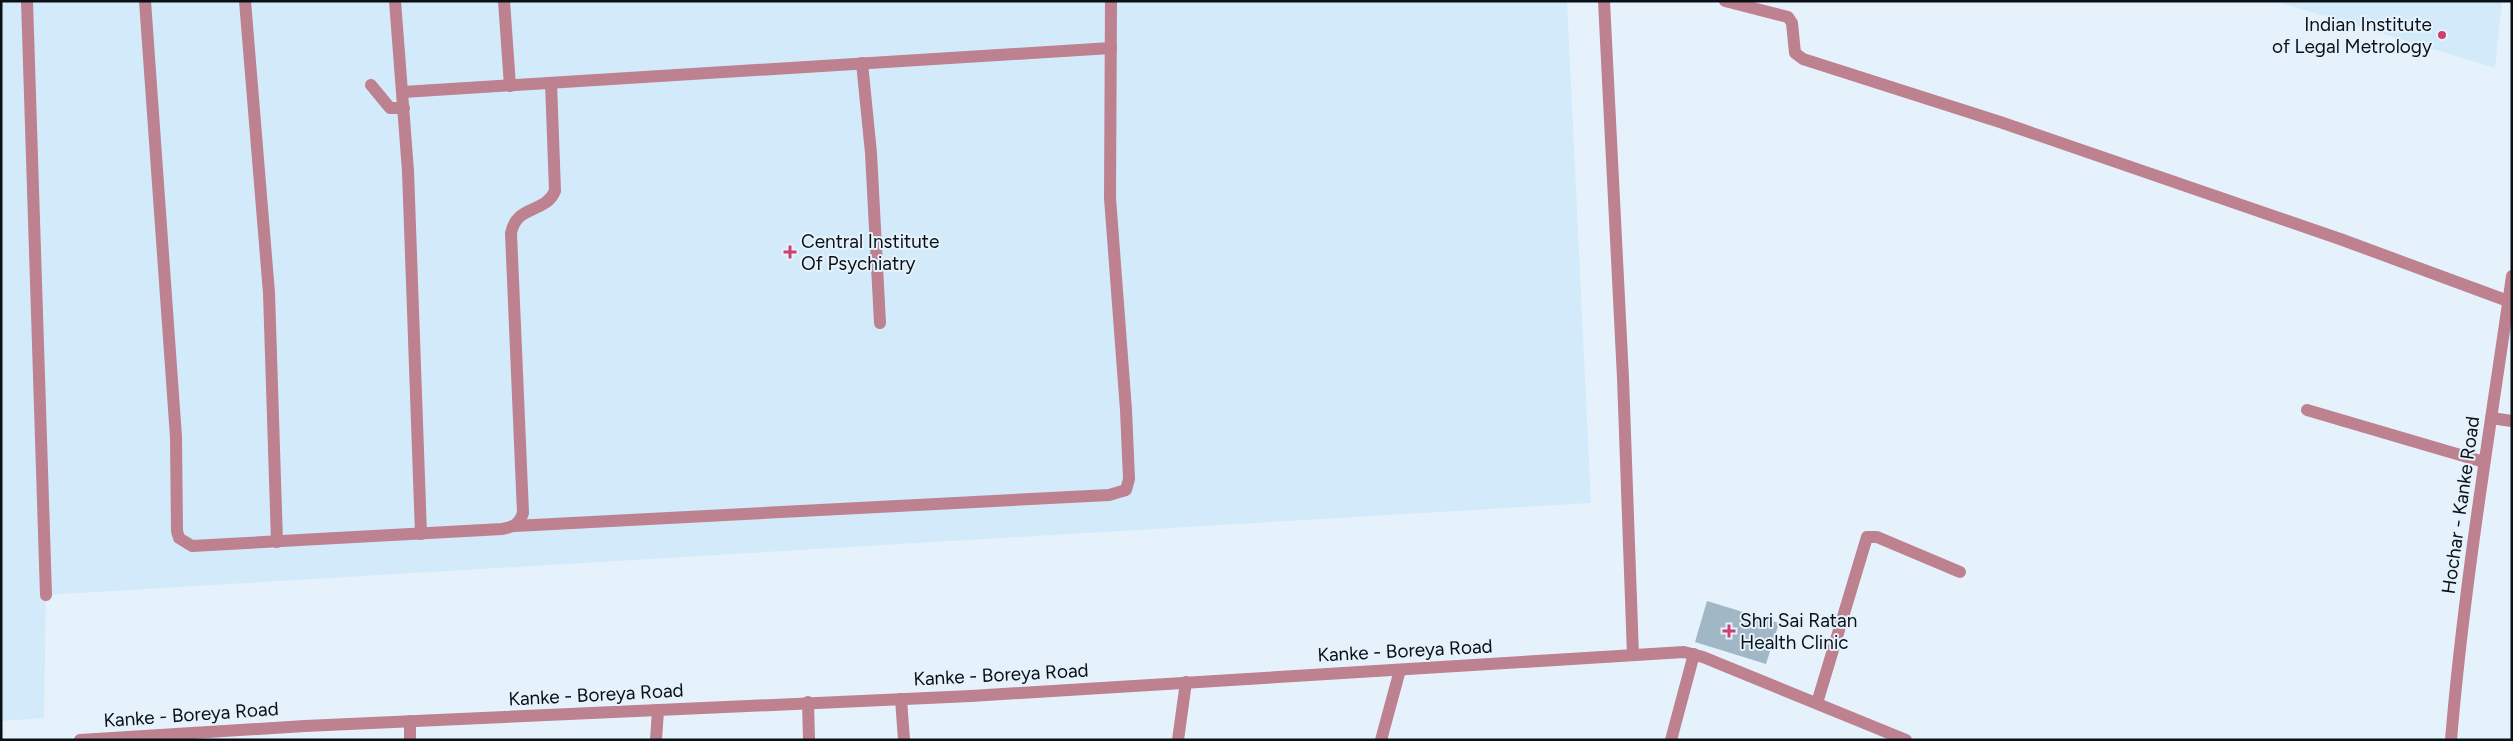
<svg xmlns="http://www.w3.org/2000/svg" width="2513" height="741" viewBox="0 0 2513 741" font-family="Figtree,sans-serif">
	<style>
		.built { fill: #d3eafb }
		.building { fill: #a2b7c6 }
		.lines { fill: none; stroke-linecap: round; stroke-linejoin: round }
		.minor { stroke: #bd818f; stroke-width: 12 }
		.poi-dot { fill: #ce416f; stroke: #e5f2fc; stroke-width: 2 }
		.labels { text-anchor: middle; stroke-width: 4; stroke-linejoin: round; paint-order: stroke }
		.poi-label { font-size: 19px; fill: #091016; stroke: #e5f2fc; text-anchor: start }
		.street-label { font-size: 19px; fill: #091016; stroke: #e5f2fc }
	</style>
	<rect width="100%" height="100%" fill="#e5f2fc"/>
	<!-- built -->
	<g class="built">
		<path d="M1 1H1567L1591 503 46 595 44 718 1 721Z"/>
		<path d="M2275 1H2502L2495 68Z"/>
	</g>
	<!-- building -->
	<path class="building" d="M1707 601 1779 623 1766 664 1695 642Z"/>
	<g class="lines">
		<!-- minor -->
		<g class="minor">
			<path d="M27 1 46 595"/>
			<path d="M145 1 176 437 177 531 179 538 192 546 502 529C513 527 519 525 523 513L511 233C517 204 545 214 555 191L551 83"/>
			<path d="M245 1 269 293 277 542"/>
			<path d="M395 1 408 171 421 534"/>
			<path d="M504 1 510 86"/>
			<path d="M1604 1 1623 378 1633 655"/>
			<path d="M1725 1 1788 17 1792 23 1795 53 1803 59 2000 122 2340 239 2508 301"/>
			<path d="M862 63 871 153 880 323"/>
			<path d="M371 85 390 108H404"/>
			<path d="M403 92 1111 48"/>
			<path d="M2307 410 2484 462"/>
			<path d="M2491 418 2512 421"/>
			<path d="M515 526 1109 495 1126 490 1129 479 1126 410 1110 198 1111 1"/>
			<path d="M901 699 904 740"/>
			<path d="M808 702 809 740"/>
			<path d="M1817 703 1867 537H1877L1960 572"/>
			<path d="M410 721V740"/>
			<path d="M80 740 305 726 971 696 1684 652 1703 657 1906 740"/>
			<path d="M656 740 658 710"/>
			<path d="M1178 740 1186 682"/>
			<path d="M1381 740 1400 670"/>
			<path d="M1671 740 1694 654"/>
			<path d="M2451 740C2464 584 2490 430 2512 276"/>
		</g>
	</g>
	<!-- markers -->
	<g class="poi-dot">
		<circle cx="2442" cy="35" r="5"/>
		<path d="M787.5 244.5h5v5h5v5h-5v5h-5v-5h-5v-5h5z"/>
		<path d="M1726.5 623.5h5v5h5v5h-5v5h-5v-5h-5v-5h5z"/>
	</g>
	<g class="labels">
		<!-- poi labels -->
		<g class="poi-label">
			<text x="2432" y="31" text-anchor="end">Indian Institute<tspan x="2432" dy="22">of Legal Metrology</tspan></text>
			<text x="801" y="248">Central Institute<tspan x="801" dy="22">Of Psychiatry</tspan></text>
			<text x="1740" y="627">Shri Sai Ratan<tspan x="1740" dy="22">Health Clinic</tspan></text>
		</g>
		<!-- street labels -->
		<g class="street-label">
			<text transform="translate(2460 505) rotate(-82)" y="7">Hochar - Kanke Road</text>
			<text transform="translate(1405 650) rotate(-3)" y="7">Kanke - Boreya Road</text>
			<text transform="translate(1001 674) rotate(-3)" y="7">Kanke - Boreya Road</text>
			<text transform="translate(596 694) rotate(-3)" y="7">Kanke - Boreya Road</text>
			<text transform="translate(191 714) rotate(-4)" y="7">Kanke - Boreya Road</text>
		</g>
	</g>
	<!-- border -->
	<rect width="2513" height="741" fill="none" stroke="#091016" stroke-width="5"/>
</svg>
